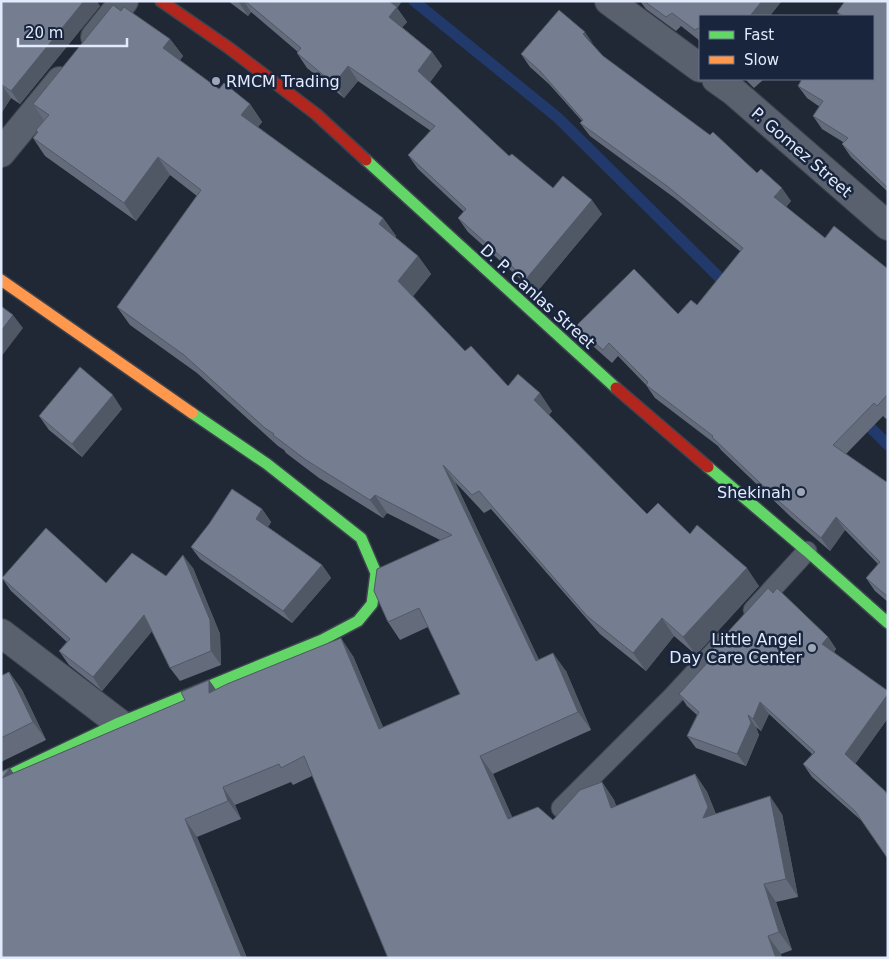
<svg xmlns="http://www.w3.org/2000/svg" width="889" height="959" viewBox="0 0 889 959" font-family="'DejaVu Sans',sans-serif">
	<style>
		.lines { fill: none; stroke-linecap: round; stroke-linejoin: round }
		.stream { stroke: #213a6b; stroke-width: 11 }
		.lane-casing { stroke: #3d444f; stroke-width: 21 }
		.street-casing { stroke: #3d444f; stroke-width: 30 }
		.fast-casing { stroke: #3d444f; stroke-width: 14 }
		.slow-casing { stroke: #3d444f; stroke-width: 14 }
		.jam-casing { stroke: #3d444f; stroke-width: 14 }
		.lane { stroke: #59616f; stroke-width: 19 }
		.street { stroke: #59616f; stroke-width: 28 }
		.fast { stroke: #63d668; stroke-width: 11 }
		.slow { stroke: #ff974d; stroke-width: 11 }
		.jam { stroke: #b3261e; stroke-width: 11 }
		.wall { fill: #646c7c }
		.shaded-wall { fill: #515865 }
		.building { fill: #747e90; stroke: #515865 }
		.poi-dot { fill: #9ea7b6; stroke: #18253d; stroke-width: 2 }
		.labels { text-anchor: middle; stroke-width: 5; stroke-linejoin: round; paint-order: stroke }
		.poi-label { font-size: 16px; fill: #e2ebfc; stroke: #18253d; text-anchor: end }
		.street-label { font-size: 16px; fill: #e2ebfc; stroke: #18253d }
	</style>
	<rect width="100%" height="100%" fill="#202835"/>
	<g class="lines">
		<!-- stream -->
		<g class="stream">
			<path d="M414 1 557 117 729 287"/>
			<path d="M861 418 888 445"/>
		</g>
		<defs>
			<g id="lane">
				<path d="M753 610 807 551"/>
				<path d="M561 808 672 697 724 641"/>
			</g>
			<g id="street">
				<path d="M609 1 700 68"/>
				<path d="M95 37 124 1"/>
				<path d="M716 79 733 91 888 226"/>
				<path d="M1 153 60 81"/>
				<path d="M1 633 119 723"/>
			</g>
			<g id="fast">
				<path d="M366 160 616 388"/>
				<path d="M708 467 807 551 888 623"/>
				<path d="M1 779 119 723 322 640 358 621 372 604 376 573 361 538 267 464 192 413"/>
			</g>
			<path id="slow" d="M1 280 192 413"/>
			<g id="jam">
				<path d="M161 1 229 48 316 114 366 160"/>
				<path d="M616 388 708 467"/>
			</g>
		</defs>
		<!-- lane casing -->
		<use href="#lane" class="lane-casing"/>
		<!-- street casing -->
		<use href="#street" class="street-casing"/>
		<!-- fast casing -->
		<use href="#fast" class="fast-casing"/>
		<!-- slow casing -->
		<use href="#slow" class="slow-casing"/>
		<!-- jam casing -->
		<use href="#jam" class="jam-casing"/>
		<!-- lane -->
		<use href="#lane" class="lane"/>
		<!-- street -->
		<use href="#street" class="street"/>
		<!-- fast -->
		<use href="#fast" class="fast"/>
		<!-- slow -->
		<use href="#slow" class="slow"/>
		<!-- jam -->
		<use href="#jam" class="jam"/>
	</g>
	<!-- wall -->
	<g class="wall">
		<path d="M1 1 100 6 20 104 11 98 2 112Z"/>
		<path d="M228 1H402L397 8 407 22 402 27 432 52 442 66 430 82 509 156 553 188 602 214 536 293 468 232 458 218 464 212 418 169 408 155 431 131 358 81 344 98 307 68 297 53 298 52 251 12 248 16Z"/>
		<path d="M640 1H782L700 16V41L681 26 676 31 646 9Z"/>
		<path d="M888 1V192L851 157 842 144 843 142 822 129 813 116 820 107 807 98 798 86 873 16H840L837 12Z"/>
		<path d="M121 11 170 39 183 56 180 60 219 89 250 104 262 122 258 127 383 218 396 236 395 237 418 256 431 274 413 296 465 351 508 386 552 411 549 415 647 514 690 534 759 586 696 655 674 636 646 671 600 634 491 509 484 513 455 482 539 660 566 671 591 730 493 774 512 817 553 820 602 782 614 800 616 806 695 774 707 792 716 814H782L798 897 776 902 792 950 781 954 312 776 293 785 291 782 235 805 241 819 197 837 247 958H1L10 768 13 773 185 700 209 680 216 690 353 656 383 727 460 694 428 627 400 640 388 622 440 540 387 513 383 518 319 478 286 453 284 450 278 446 197 373 130 325 117 307 197 196 170 175 136 221 45 156 33 138 37 132 36 130 44 120 33 104Z"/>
		<path d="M521 54 603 56 757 173 791 201 786 207 825 238 888 269V417L886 419 883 416 846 454 888 483V602L875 591 866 578 878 564 845 530 830 551 791 517 721 450 718 446 655 398 646 385 618 356 612 363 585 339 576 326 678 314 697 305 741 252 676 199 590 136 580 123 582 121 549 84 530 67Z"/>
		<path d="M745 79H764L754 88Z"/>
		<path d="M122 409 82 457 49 430 39 416Z"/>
		<path d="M262 509 271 522 268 527 322 565 331 578 292 623 200 559 191 547 209 524Z"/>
		<path d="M193 568 220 634 221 665 180 681 170 668 152 631 102 691 69 665 59 651 67 642 11 591 2 578 106 583 166 576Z"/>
		<path d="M828 637 836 649 834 652 888 718 855 764 863 822 812 777 803 764 812 754 769 714 761 731 756 727 759 735 746 766 696 748 687 736 697 715 687 706 679 694 708 662 705 657Z"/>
		<path d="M9 672 22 690 46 740 1 762V676Z"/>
	</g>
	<!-- shaded-wall -->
	<g class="shaded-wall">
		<path d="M84 1H97L100 6 20 104 11 91Z"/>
		<path d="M238 1H244L251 12 248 16Z"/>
		<path d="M387 1H402L397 8 407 22 399 31 389 17Z"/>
		<path d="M762 1H782L770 16H750Z"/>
		<path d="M585 32 594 45 583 34Z"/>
		<path d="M170 39 183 56 176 66 163 48Z"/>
		<path d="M432 52 442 66 428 85 418 71Z"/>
		<path d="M348 66 358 81 344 98 334 84Z"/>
		<path d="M2 85 11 98 2 112 1 86Z"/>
		<path d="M250 104 262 122 253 133 241 115Z"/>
		<path d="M158 157 170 175 136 221 124 203Z"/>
		<path d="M782 188 791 201 783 210 774 197Z"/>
		<path d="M592 200 602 214 536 293 526 279Z"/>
		<path d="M383 218 396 236 392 242 379 224Z"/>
		<path d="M418 256 431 274 411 299 398 281Z"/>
		<path d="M13 315 23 328 1 357V331Z"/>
		<path d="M540 393 552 411 546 418 534 400Z"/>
		<path d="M113 395 122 409 82 457 72 444Z"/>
		<path d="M443 465 455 482 548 679 536 661Z"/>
		<path d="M375 495 387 513 383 518 370 500Z"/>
		<path d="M262 509 271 522 265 531 256 519Z"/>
		<path d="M836 517 845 530 830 551 821 538Z"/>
		<path d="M183 555 193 568 220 634 221 665 211 651Z"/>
		<path d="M322 565 331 578 292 623 283 611Z"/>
		<path d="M747 568 759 586 696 655 683 637Z"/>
		<path d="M144 615 154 629 102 691 93 677Z"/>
		<path d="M662 618 674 636 646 671 633 653Z"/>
		<path d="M828 637 836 649 830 656 822 644Z"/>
		<path d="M341 638 353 656 391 747 379 729Z"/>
		<path d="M553 653 566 671 591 730 578 712Z"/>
		<path d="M9 672 22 690 46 740 33 722Z"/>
		<path d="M209 680 222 698 209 693Z"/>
		<path d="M888 694V718L853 767 845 754Z"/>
		<path d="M760 702 769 714 761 731 753 719Z"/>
		<path d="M748 715 756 727 759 735 746 766 737 754Z"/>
		<path d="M480 756 493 774 521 837 508 819Z"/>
		<path d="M10 768 22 786 2 778Z"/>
		<path d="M695 774 707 792 720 825 703 818Z"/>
		<path d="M602 782 614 800 624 826 611 808Z"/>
		<path d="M223 787 235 805 241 819 228 801Z"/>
		<path d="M770 796 782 814 798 897 786 879Z"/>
		<path d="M185 819 197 837 247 958H242Z"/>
		<path d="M764 884 776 902 792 950 779 932Z"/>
		<path d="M768 936 781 954 782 958H776Z"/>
	</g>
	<!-- building -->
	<g class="building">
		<path d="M1 1H84L11 91 2 85 1 86Z"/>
		<path d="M245 1H389L397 7 389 17 432 52 418 71 509 156 512 154 553 188 563 176 592 200 526 279 458 218 466 209 408 155 435 126 348 66 334 84 297 53 301 48Z"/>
		<path d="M644 1H762L750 16H700V27L695 30 672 13 666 17Z"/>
		<path d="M845 1H888V188L842 144 848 138 813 116 823 101 798 86 802 79H873V16H843L837 12Z"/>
		<path d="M113 5 121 11 124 7 170 39 163 48 219 89 224 83 250 104 241 115 383 218 379 224 418 256 398 281 465 351 471 346 508 386 518 374 540 393 534 400 647 514 658 503 690 534 697 525 747 568 683 637 662 618 633 653 587 616 479 491 472 495 443 465 536 661 553 653 578 712 480 756 508 819 538 807 553 820 580 790 602 782 611 808 695 774 708 807 703 818 770 796 786 879 764 884 779 932 768 936 776 958H388L304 756 281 768 279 764 223 787 228 801 185 819 224 914 242 958H1V772L10 768 2 778 185 700 181 692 209 680V693L227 684 341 638 379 729 460 694 419 608 388 622 374 591 377 569 452 535 375 495 370 500 306 460 273 435 274 434 265 428 184 355 117 307 201 190 158 157 124 203 33 138 38 132 36 130 49 115 33 104Z"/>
		<path d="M559 10 585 32 583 34 603 56 710 135 713 132 757 173 761 169 782 188 774 197 825 238 834 226 888 269V394L877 406 874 403 833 445 888 483V597L866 578 880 562 836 517 821 538 782 504 712 437 713 436 646 385 648 382 609 343 603 350 576 326 634 269 678 314 691 300 697 305 743 248 667 186 580 123 583 120 540 71 521 54Z"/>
		<path d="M1 306 13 315 1 331Z"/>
		<path d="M80 367 113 395 72 444 39 416Z"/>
		<path d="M232 489 262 509 256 519 322 565 283 611 191 547 209 524Z"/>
		<path d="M46 528 106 583 132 553 166 576 183 555 210 620 211 651 170 668 144 615 93 677 59 651 70 639 2 578Z"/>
		<path d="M768 588 773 593 777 588 828 637 822 644 888 691V694L845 754 885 791 888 795V859L855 811 803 764 815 752 760 702 753 719 748 715 751 723 737 754 687 736 699 712 679 694 709 661 705 657Z"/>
		<path d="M9 672 33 722 1 738V676Z"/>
	</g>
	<!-- markers -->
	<g class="poi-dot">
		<circle cx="216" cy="81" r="5"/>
		<circle cx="801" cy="492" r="5"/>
		<circle cx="812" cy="648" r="5"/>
	</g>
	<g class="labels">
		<!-- poi labels -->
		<g class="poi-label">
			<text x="226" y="87" text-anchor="start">RMCM Trading</text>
			<text x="791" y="498">Shekinah</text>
			<text x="802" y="645">Little Angel<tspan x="802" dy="18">Day Care Center</tspan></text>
		</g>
		<!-- street labels -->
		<g class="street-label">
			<text transform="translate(802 152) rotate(41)" y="6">P. Gomez Street</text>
			<text transform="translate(538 296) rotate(42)" y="6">D. P. Canlas Street</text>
		</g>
	</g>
	<!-- border -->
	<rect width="889" height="959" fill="none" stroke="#e2ebfc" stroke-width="5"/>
	<!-- legend -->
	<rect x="699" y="15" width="175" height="65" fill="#18253d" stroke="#697489"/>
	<rect x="709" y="31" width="25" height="8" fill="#63d668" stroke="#697489"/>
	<text x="744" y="40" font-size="15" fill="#e2ebfc">Fast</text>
	<rect x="709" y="56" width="25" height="8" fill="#ff974d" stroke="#697489"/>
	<text x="744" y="65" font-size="15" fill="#e2ebfc">Slow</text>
	<!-- scale -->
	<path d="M18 38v8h109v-8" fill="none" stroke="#e2ebfc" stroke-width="2.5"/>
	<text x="25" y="38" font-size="15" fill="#e2ebfc" stroke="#18253d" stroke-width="4" paint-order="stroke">20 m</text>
</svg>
